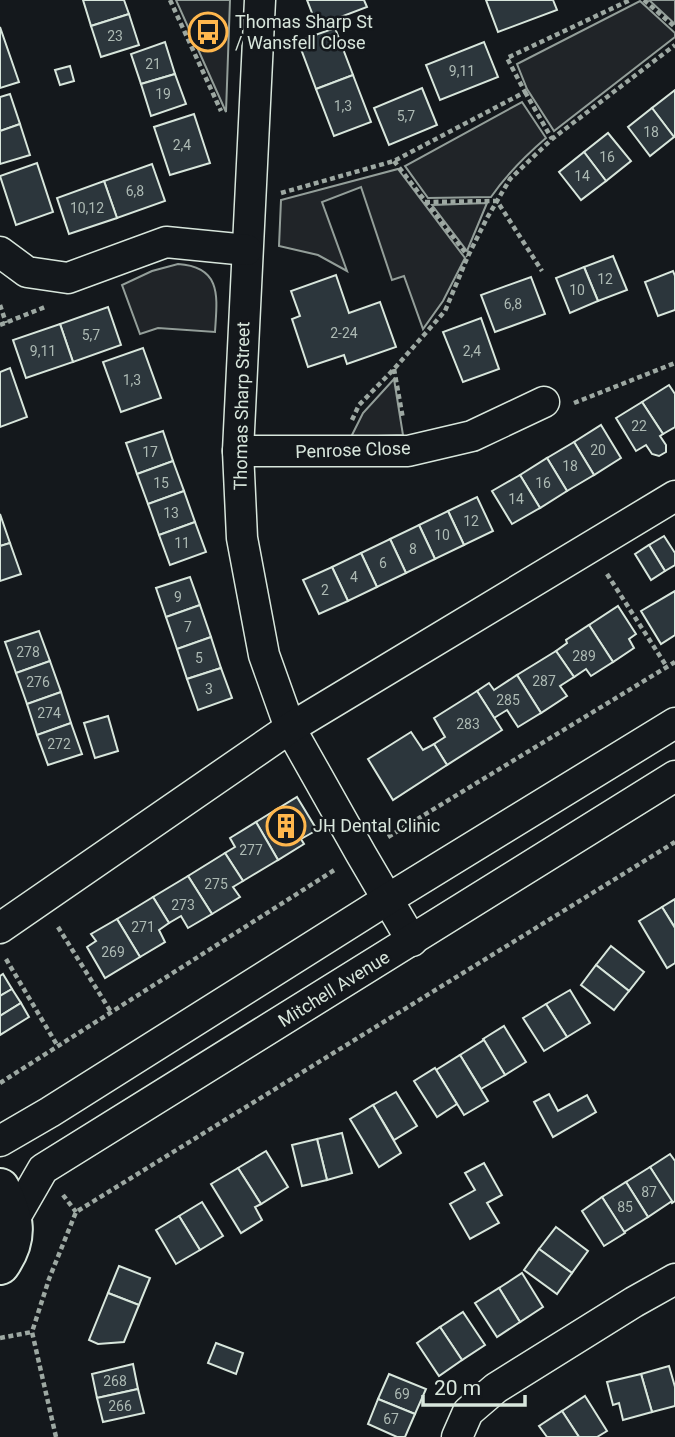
<svg xmlns="http://www.w3.org/2000/svg" width="675" height="1437" viewBox="0 0 675 1437" font-family="Roboto,sans-serif">
	<style>
		.green { fill: #202428; stroke: #939e99; stroke-width: 2 }
		.building { fill: #2c363c; stroke: #d8e6dc; stroke-width: 2 }
		.lines { fill: none; stroke-linecap: round; stroke-linejoin: round }
		.street-casing { stroke: #d8e6dc; stroke-width: 33 }
		.secondary-casing { stroke: #d8e6dc; stroke-width: 42 }
		.path { stroke: #9da8a2; stroke-width: 4.5; stroke-dasharray: 5 3.5; stroke-linecap: butt }
		.street { stroke: #14181c; stroke-width: 30 }
		.secondary { stroke: #14181c; stroke-width: 38 }
		.labels { text-anchor: middle; stroke-width: 5; stroke-linejoin: round; paint-order: stroke }
		.number-label { font-size: 14px; fill: #adbab4 }
		.poi-label { font-size: 18px; fill: #d8e6dc; stroke: #14181c; text-anchor: start }
		.street-label { font-size: 18px; fill: #d8e6dc; stroke: #14181c }
	</style>
	<rect width="100%" height="100%" fill="#14181c"/>
	<!-- green -->
	<g class="green">
		<path d="M176 0H230L226 112Z"/>
		<path d="M649 0H675V24Z"/>
		<path d="M640 1 675 33V37L554 131 527 89 517 64Z"/>
		<path d="M522 102 546 138C525 156 507 174 491 197L428 198 405 166Z"/>
		<path d="M398 169 465 258 443 301 423 329 404 276 392 280 361 187 322 202 347 271 318 255 279 246 281 200Z"/>
		<path d="M487 203 467 251 432 205Z"/>
		<path d="M178 264C223 267 217 298 215 332L158 328 140 334 122 285 152 271Z"/>
		<path d="M394 379 403 435 351 437 363 413Z"/>
	</g>
	<!-- building -->
	<g class="building">
		<path d="M83 0H124L129 14 91 26Z"/>
		<path d="M307 0H364L367 7 317 26Z"/>
		<path d="M486 0H553L557 10 498 32Z"/>
		<path d="M129 14 139 45 101 57 91 26Z"/>
		<path d="M0 27 19 82 0 88Z"/>
		<path d="M335 28 353 75 316 89 298 41Z"/>
		<path d="M165 42 175 74 141 84 131 54Z"/>
		<path d="M484 42 498 77 440 100 426 65Z"/>
		<path d="M70 66 74 81 60 85 55 70Z"/>
		<path d="M175 74 186 104 151 116 141 84Z"/>
		<path d="M353 75 371 122 334 136 316 89Z"/>
		<path d="M422 88 437 125 389 145 374 108Z"/>
		<path d="M675 90V136L674 137 652 108Z"/>
		<path d="M10 94 20 124 0 131V97Z"/>
		<path d="M652 108 674 137 650 156 628 127Z"/>
		<path d="M194 114 210 163 170 175 154 127Z"/>
		<path d="M20 124 30 155 0 164V131Z"/>
		<path d="M608 133 631 161 606 181 584 152Z"/>
		<path d="M584 152 606 181 581 200 559 172Z"/>
		<path d="M37 163 53 212 16 225 0 176Z"/>
		<path d="M152 164 165 201 117 218 104 181Z"/>
		<path d="M104 181 117 218 69 234 57 198Z"/>
		<path d="M613 256 627 290 598 301 584 267Z"/>
		<path d="M584 267 598 301 570 313 556 278Z"/>
		<path d="M673 271 675 276V310L658 316 645 282Z"/>
		<path d="M336 275 349 313 380 302 396 347 347 364 344 355 308 367 292 319 300 316 291 291Z"/>
		<path d="M531 277 545 314 495 332 481 295Z"/>
		<path d="M108 307 121 345 73 362 60 324Z"/>
		<path d="M481 318 499 369 463 382 443 332Z"/>
		<path d="M60 324 73 362 26 378 13 340Z"/>
		<path d="M143 348 161 398 121 412 103 362Z"/>
		<path d="M10 368 27 417 0 427V372Z"/>
		<path d="M669 385 675 394V427L663 434 642 402Z"/>
		<path d="M642 402 663 434 660 436 666 445V452L659 456 652 454 646 445 636 451 616 418Z"/>
		<path d="M601 425 621 458 594 475 574 442Z"/>
		<path d="M163 431 173 461 137 474 126 443Z"/>
		<path d="M574 442 594 475 567 491 547 458Z"/>
		<path d="M547 458 567 491 540 508 520 475Z"/>
		<path d="M173 461 184 491 148 504 137 474Z"/>
		<path d="M520 475 540 508 512 524 492 491Z"/>
		<path d="M184 491 195 522 159 535 148 504Z"/>
		<path d="M477 497 493 531 464 545 448 511Z"/>
		<path d="M448 511 464 545 435 559 419 525Z"/>
		<path d="M0 514 10 543 0 546Z"/>
		<path d="M195 522 206 552 170 565 159 535Z"/>
		<path d="M419 525 435 559 406 573 390 539Z"/>
		<path d="M664 536 675 553V565L665 571 649 545Z"/>
		<path d="M390 539 406 573 377 587 361 553Z"/>
		<path d="M10 543 21 574 0 581V546Z"/>
		<path d="M649 545 665 571 651 580 635 554Z"/>
		<path d="M361 553 377 587 348 601 332 567Z"/>
		<path d="M332 567 348 601 319 614 303 580Z"/>
		<path d="M190 577 200 605 166 617 156 588Z"/>
		<path d="M675 591V635L661 644 641 611Z"/>
		<path d="M200 605 211 637 177 649 166 617Z"/>
		<path d="M618 606 636 634 629 639 634 648 613 662 589 625Z"/>
		<path d="M589 625 613 662 591 676 586 669 574 677 556 651 567 643 566 640Z"/>
		<path d="M39 631 50 661 16 673 5 642Z"/>
		<path d="M211 637 221 668 187 679 177 649Z"/>
		<path d="M556 651 574 677 560 686 567 696 541 713 517 675Z"/>
		<path d="M50 661 61 692 27 704 16 673Z"/>
		<path d="M221 668 232 698 198 710 187 679Z"/>
		<path d="M517 675 541 713 518 727 507 710 494 718 477 691 489 683 494 690Z"/>
		<path d="M477 691 502 730 447 765 434 744 445 737 434 718Z"/>
		<path d="M61 692 71 723 37 735 27 704Z"/>
		<path d="M108 716 118 751 95 758 84 723Z"/>
		<path d="M71 723 82 754 48 765 37 735Z"/>
		<path d="M411 732 423 750 434 744 447 765 393 800 368 759Z"/>
		<path d="M297 797 317 830 301 839 304 844 278 860 256 822Z"/>
		<path d="M256 822 278 860 243 881 225 853 235 847 230 838Z"/>
		<path d="M225 853 243 881 233 887 240 897 212 914 188 876Z"/>
		<path d="M188 876 212 914 188 928 181 916 169 923 153 897Z"/>
		<path d="M153 897 169 923 159 930 165 942 140 957 117 919Z"/>
		<path d="M675 899V928L662 907Z"/>
		<path d="M662 907 675 928V963L667 968 639 921Z"/>
		<path d="M117 919 140 957 105 978 87 947 96 941 91 934Z"/>
		<path d="M611 946 644 972 629 991 596 965Z"/>
		<path d="M596 965 629 991 614 1010 581 985Z"/>
		<path d="M3 974 12 989 0 996V976Z"/>
		<path d="M12 989 21 1003 0 1016V996Z"/>
		<path d="M570 990 590 1023 567 1037 546 1004Z"/>
		<path d="M21 1003 29 1017 0 1035V1016Z"/>
		<path d="M546 1004 567 1037 544 1051 523 1018Z"/>
		<path d="M504 1026 526 1062 505 1075 483 1039Z"/>
		<path d="M484 1040 505 1075 481 1089 460 1055Z"/>
		<path d="M460 1055 488 1101 464 1115 436 1070Z"/>
		<path d="M435 1068 457 1104 437 1117 414 1081Z"/>
		<path d="M396 1092 417 1126 394 1140 373 1105Z"/>
		<path d="M549 1094 558 1111 587 1095 596 1112 553 1137 534 1102Z"/>
		<path d="M373 1105 401 1153 379 1167 350 1119Z"/>
		<path d="M342 1133 352 1173 327 1180 317 1139Z"/>
		<path d="M317 1139 327 1180 302 1186 292 1145Z"/>
		<path d="M266 1151 288 1187 261 1204 238 1168Z"/>
		<path d="M670 1154 675 1161V1201L672 1203 650 1167Z"/>
		<path d="M484 1163 502 1195 487 1203 499 1223 470 1239 450 1204 475 1190 465 1173Z"/>
		<path d="M650 1167 672 1201 648 1217 626 1182Z"/>
		<path d="M238 1168 261 1204 255 1207 262 1220 241 1233 211 1184Z"/>
		<path d="M626 1182 648 1217 624 1232 602 1197Z"/>
		<path d="M602 1197 625 1233 604 1246 582 1211Z"/>
		<path d="M202 1202 223 1236 200 1250 179 1216Z"/>
		<path d="M179 1216 200 1250 176 1264 156 1230Z"/>
		<path d="M556 1227 588 1251 572 1273 539 1249Z"/>
		<path d="M539 1249 572 1273 557 1294 524 1270Z"/>
		<path d="M119 1266 150 1278 139 1305 108 1293Z"/>
		<path d="M522 1273 543 1307 520 1322 499 1288Z"/>
		<path d="M499 1288 520 1322 497 1337 475 1303Z"/>
		<path d="M108 1293 139 1305 124 1342 98 1344 89 1340Z"/>
		<path d="M463 1312 485 1345 462 1360 440 1327Z"/>
		<path d="M440 1327 462 1360 439 1376 417 1343Z"/>
		<path d="M216 1343 243 1353 236 1374 208 1363Z"/>
		<path d="M133 1364 138 1389 97 1398 92 1374Z"/>
		<path d="M669 1366 675 1387V1406L652 1412 641 1374Z"/>
		<path d="M389 1374 426 1389 415 1414 378 1399Z"/>
		<path d="M641 1374 652 1412 623 1420 619 1403 613 1405 607 1382Z"/>
		<path d="M138 1389 144 1413 103 1422 97 1398Z"/>
		<path d="M585 1396 607 1431 597 1437H579L562 1411Z"/>
		<path d="M378 1399 415 1414 405 1437H397L368 1424Z"/>
		<path d="M562 1411 579 1437H547L539 1426Z"/>
	</g>
	<g class="lines">
		<defs>
			<g id="street">
				<path d="M260 0 238 451 242 538 264 655 290 728 361 854 412 941"/>
				<path d="M0 252 27 272 68 278 166 242 247 250"/>
				<path d="M238 451H408L472 436 544 402"/>
				<path d="M0 928 290 728 675 496"/>
				<path d="M0 1141 50 1112 388 899 675 723"/>
				<path d="M13 1221 43 1169 675 776"/>
				<path d="M457 1437 468 1412 496 1388 634 1302 675 1279"/>
			</g>
			<path id="secondary" d="M0 1188C14 1217 20 1237 0 1265"/>
		</defs>
		<!-- street casing -->
		<use href="#street" class="street-casing"/>
		<!-- secondary casing -->
		<use href="#secondary" class="secondary-casing"/>
		<!-- path -->
		<g class="path">
			<path d="M170 0 221 111"/>
			<path d="M644 0 675 27"/>
			<path d="M525 92 552 139"/>
			<path d="M394 161 468 256"/>
			<path d="M281 193 394 161 525 92 507 58 630 0"/>
			<path d="M425 202 497 201 542 271"/>
			<path d="M0 305 6 323"/>
			<path d="M0 325 45 307"/>
			<path d="M394 369 403 419"/>
			<path d="M574 403 675 363"/>
			<path d="M352 420 359 405 394 369 445 311 468 256 487 218 510 179 552 139 675 45"/>
			<path d="M607 574 667 667"/>
			<path d="M388 837 675 662"/>
			<path d="M58 927 111 1012"/>
			<path d="M6 959 57 1045"/>
			<path d="M0 1083 336 869"/>
			<path d="M63 1195 76 1212"/>
			<path d="M0 1338 32 1332"/>
			<path d="M56 1437 32 1332 49 1279 76 1212 675 842"/>
		</g>
		<!-- street -->
		<use href="#street" class="street"/>
		<!-- secondary -->
		<use href="#secondary" class="secondary"/>
	</g>
	<!-- icons -->
	<defs>
		<symbol id="bus-ring" viewBox="-11 -11 22 22"><circle r="9.5" fill="#14181c" stroke="#ffb74d" stroke-width="1.5"/><path d="M-5-6H5V4H4V6H2V4H-2V6H-4V4H-5ZM-3.5-4V0h7V-4ZM-3.5 1.2v1.5H-2V1.2ZM2 1.2v1.5H3.5V1.2Z" fill="#ffb74d"/></symbol>
		<symbol id="building-ring" viewBox="-11 -11 22 22"><circle r="9.5" fill="#14181c" stroke="#ffb74d" stroke-width="1.5"/><path d="M-4-6H4V6H1V3H-1V6H-4ZM-2.5-4.3h1.7v1.8h-1.7ZM.8-4.3h1.7v1.8H.8ZM-2.5-1h1.7V.8h-1.7ZM.8-1h1.7V.8H.8Z" fill="#ffb74d"/></symbol>
	</defs>
	<g fill-rule="evenodd">
		<use href="#bus-ring" x="186" y="10" width="44" height="44"/>
		<use href="#building-ring" x="264" y="804" width="44" height="44"/>
	</g>
	<g class="labels">
		<!-- number labels -->
		<g class="number-label">
			<text x="115" y="41">23</text>
			<text x="153" y="69">21</text>
			<text x="462" y="76">9,11</text>
			<text x="163" y="99">19</text>
			<text x="343" y="111">1,3</text>
			<text x="406" y="121">5,7</text>
			<text x="651" y="137">18</text>
			<text x="182" y="150">2,4</text>
			<text x="607" y="162">16</text>
			<text x="582" y="181">14</text>
			<text x="135" y="196">6,8</text>
			<text x="87" y="213">10,12</text>
			<text x="605" y="284">12</text>
			<text x="577" y="295">10</text>
			<text x="513" y="309">6,8</text>
			<text x="344" y="338">2-24</text>
			<text x="91" y="340">5,7</text>
			<text x="43" y="356">9,11</text>
			<text x="472" y="356">2,4</text>
			<text x="132" y="385">1,3</text>
			<text x="639" y="431">22</text>
			<text x="598" y="455">20</text>
			<text x="150" y="457">17</text>
			<text x="570" y="471">18</text>
			<text x="161" y="488">15</text>
			<text x="543" y="488">16</text>
			<text x="516" y="504">14</text>
			<text x="171" y="518">13</text>
			<text x="471" y="526">12</text>
			<text x="442" y="540">10</text>
			<text x="182" y="548">11</text>
			<text x="413" y="554">8</text>
			<text x="383" y="568">6</text>
			<text x="354" y="582">4</text>
			<text x="325" y="595">2</text>
			<text x="178" y="602">9</text>
			<text x="188" y="632">7</text>
			<text x="28" y="657">278</text>
			<text x="584" y="661">289</text>
			<text x="199" y="663">5</text>
			<text x="544" y="686">287</text>
			<text x="38" y="687">276</text>
			<text x="209" y="694">3</text>
			<text x="508" y="705">285</text>
			<text x="49" y="718">274</text>
			<text x="468" y="729">283</text>
			<text x="59" y="749">272</text>
			<text x="251" y="855">277</text>
			<text x="216" y="889">275</text>
			<text x="183" y="910">273</text>
			<text x="143" y="932">271</text>
			<text x="113" y="957">269</text>
			<text x="649" y="1197">87</text>
			<text x="625" y="1212">85</text>
			<text x="115" y="1386">268</text>
			<text x="402" y="1399">69</text>
			<text x="120" y="1411">266</text>
			<text x="391" y="1424">67</text>
		</g>
		<!-- poi labels -->
		<g class="poi-label">
			<text x="235" y="28">Thomas Sharp St<tspan x="235" dy="21">/ Wansfell Close</tspan></text>
			<text x="313" y="832">JH Dental Clinic</text>
		</g>
		<!-- street labels -->
		<g class="street-label">
			<text transform="translate(242 406) rotate(-89)" y="6">Thomas Sharp Street</text>
			<text transform="translate(353 450) rotate(-2)" y="6">Penrose Close</text>
			<text transform="translate(334 989) rotate(-32)" y="6">Mitchell Avenue</text>
		</g>
	</g>
	<!-- scale -->
	<path d="M423 1395v10h102v-10" fill="none" stroke="#d8e6dc" stroke-width="3.5"/>
	<text x="434" y="1395" font-size="21" fill="#d8e6dc" stroke="#14181c" stroke-width="5" paint-order="stroke">20 m</text>
</svg>
